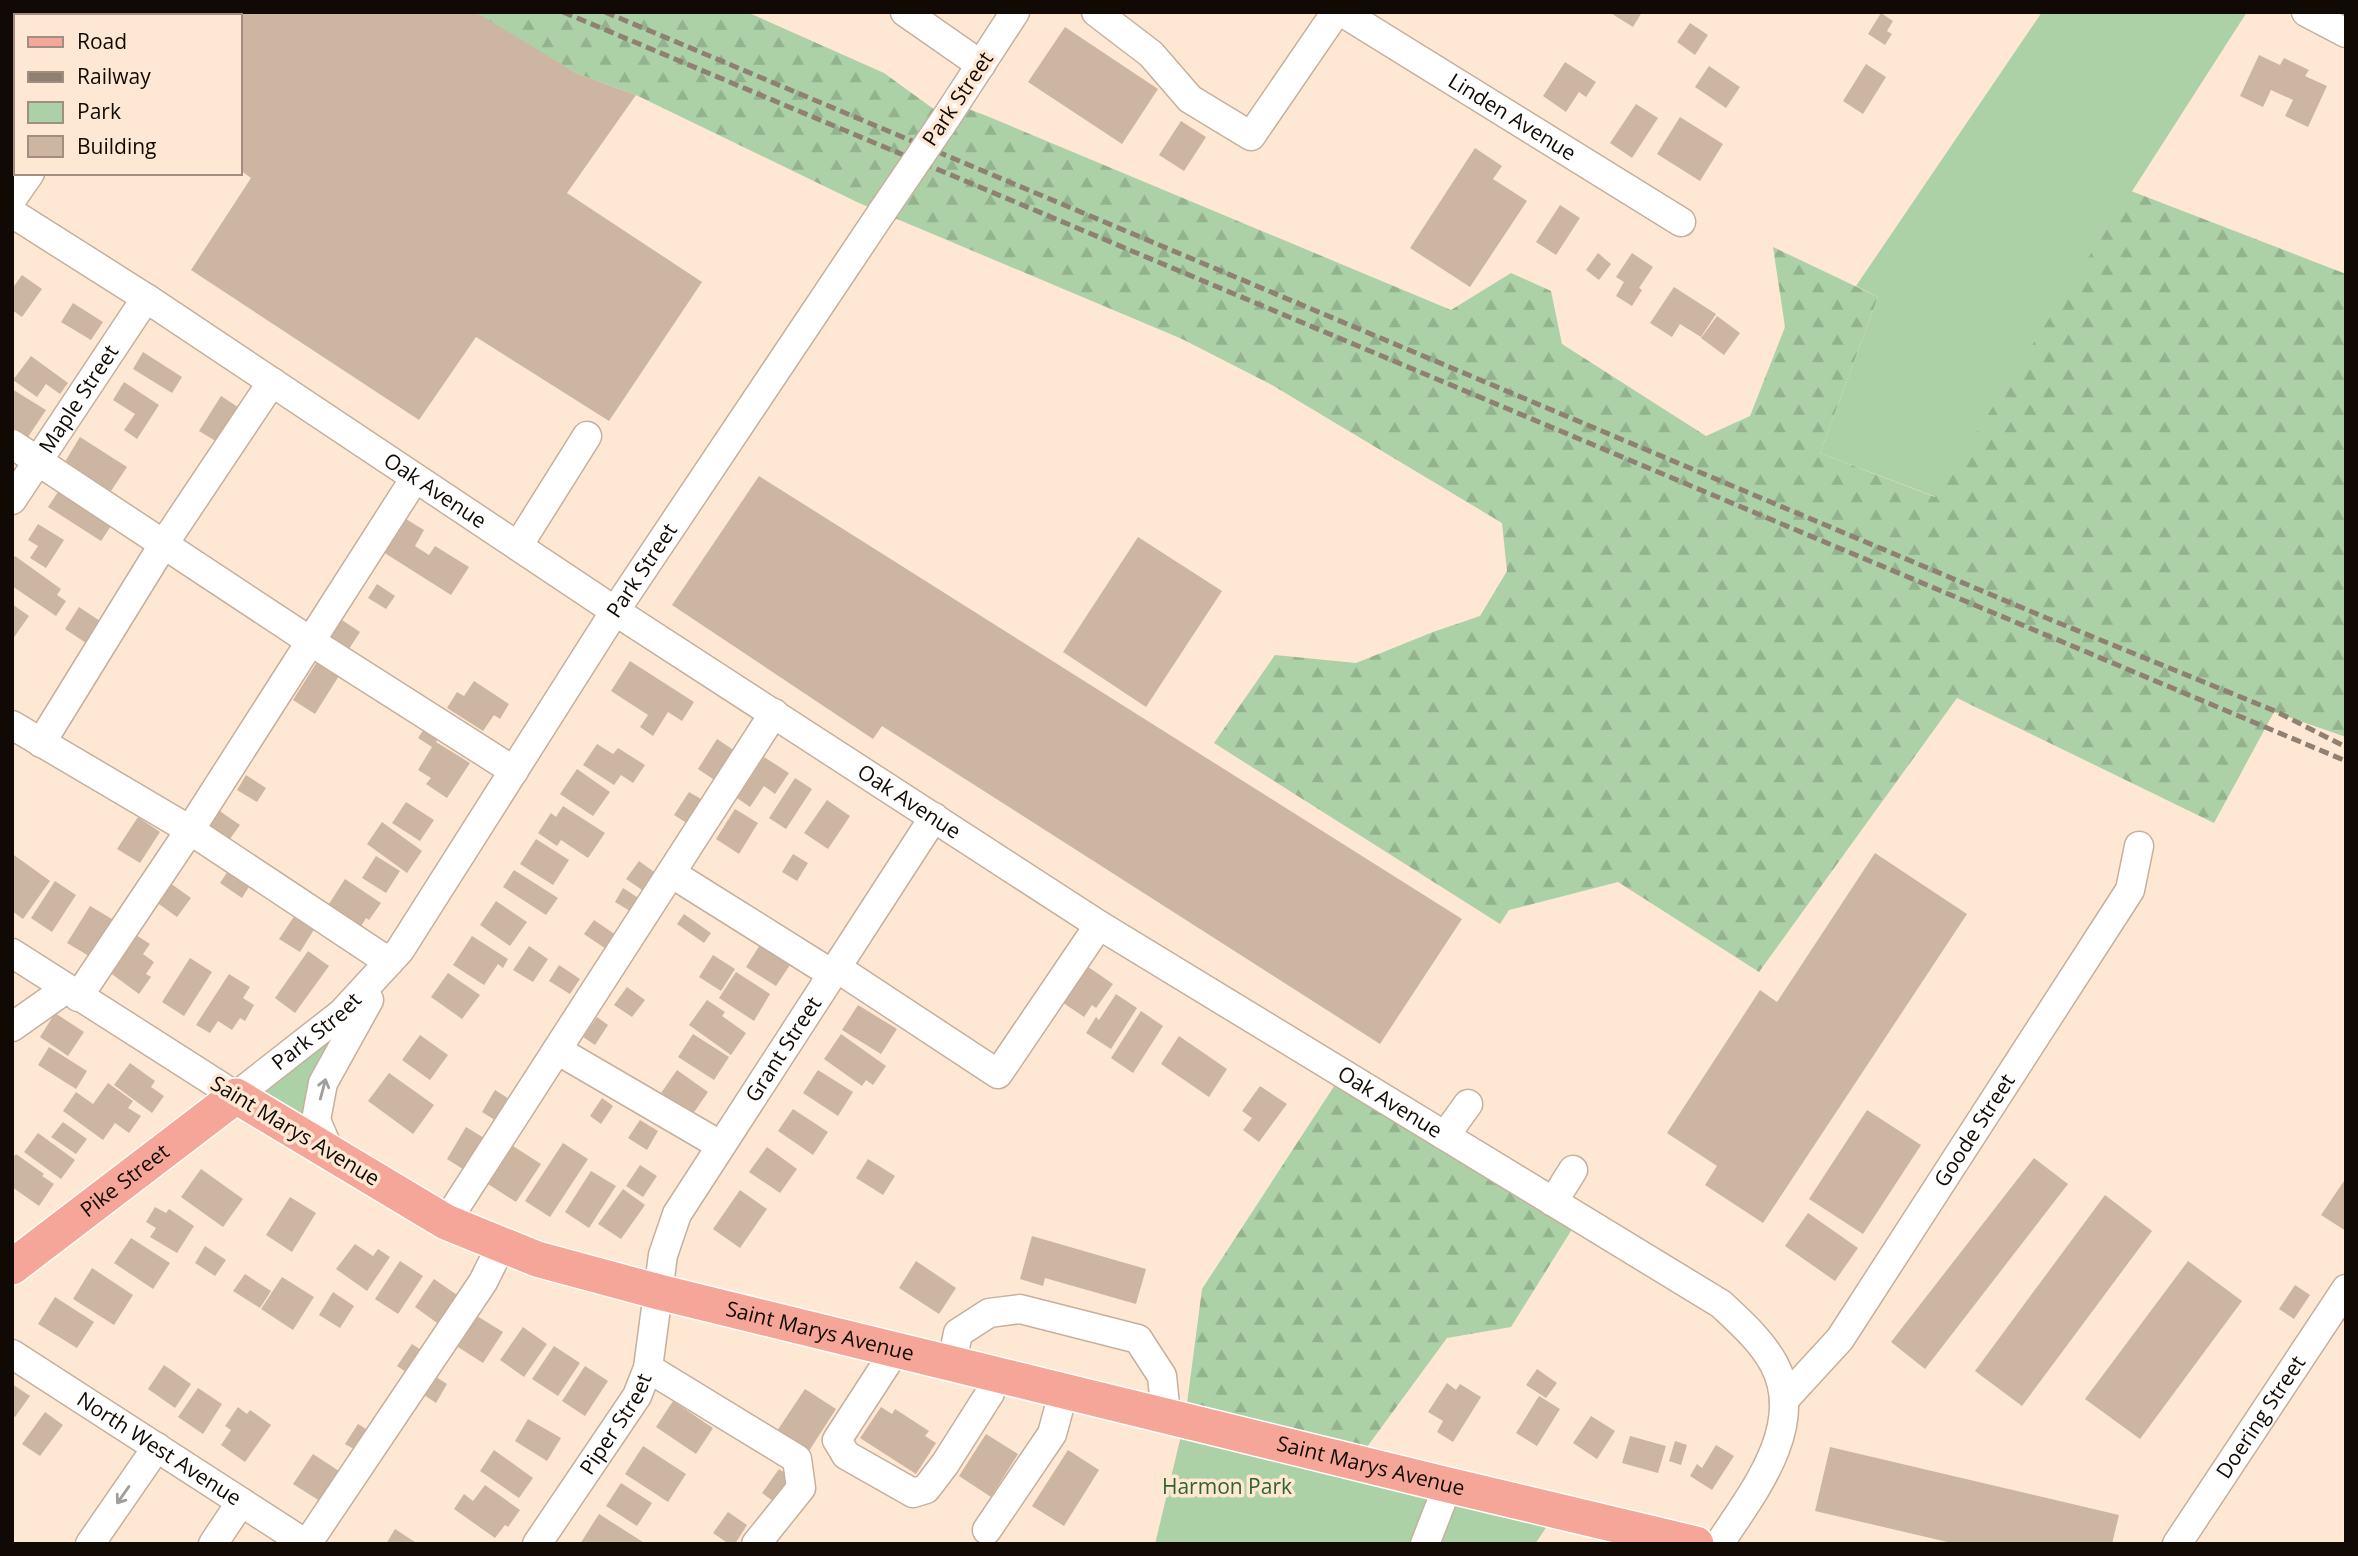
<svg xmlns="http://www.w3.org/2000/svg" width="2358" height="1556" viewBox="0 0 2358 1556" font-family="'Open Sans',sans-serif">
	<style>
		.green { fill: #acd1a7 }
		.forest { fill: url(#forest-firs) }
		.building { fill: #ccb6a2 }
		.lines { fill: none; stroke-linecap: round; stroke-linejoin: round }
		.minor-casing { stroke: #c6b09d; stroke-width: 31 }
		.major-casing { stroke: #fff; stroke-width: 38 }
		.minor { stroke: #fff; stroke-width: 28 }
		.major { stroke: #f5a698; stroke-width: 35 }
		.rail { stroke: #908072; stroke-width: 5; stroke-dasharray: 10 5; stroke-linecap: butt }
		.minor-bridge-casing { stroke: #c6b09d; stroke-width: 31; stroke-linecap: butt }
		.minor-bridge { stroke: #fff; stroke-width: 28 }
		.oneway { stroke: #a09d9b }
		.labels { text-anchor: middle; stroke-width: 7; stroke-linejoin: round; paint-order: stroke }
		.street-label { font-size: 21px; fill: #110a04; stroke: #ffe8d3 }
		.park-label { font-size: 21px; fill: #2f642a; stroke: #ffe8d3 }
	</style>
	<defs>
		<pattern id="forest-firs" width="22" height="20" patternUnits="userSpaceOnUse" patternTransform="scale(1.75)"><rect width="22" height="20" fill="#acd1a7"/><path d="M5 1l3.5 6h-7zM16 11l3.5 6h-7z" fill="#93b28e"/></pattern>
	</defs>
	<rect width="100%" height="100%" fill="#ffe8d3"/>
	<!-- green -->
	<g class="green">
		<path d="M2042 12H2247L1936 497 1820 453 1878 297 1856 286Z"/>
		<path d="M342 1013 316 1120 236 1096Z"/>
		<path d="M1185 1419 1558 1510 1535 1544H1155Z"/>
	</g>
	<!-- forest -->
	<g class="forest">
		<path d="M470 12H747L884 73 946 118 955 104 987 116 1451 310 1511 273 1551 291 1562 344 1706 436 1750 416 1785 327 1773 247 1878 297 1820 453 1935 497 2131 191 2346 274V737L2274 712 2214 823 1957 698 1759 972 1618 882 1509 910 1500 924 1214 743 1275 655 1356 663 1433 632 1480 616 1507 571 1502 523 1272 385 1182 339 859 203 636 95 578 74Z"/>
		<path d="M1342 1074 1579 1218 1511 1327 1447 1338 1356 1462 1185 1419 1202 1289Z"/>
	</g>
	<!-- building -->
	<g class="building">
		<path d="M12 12H470L482 16 578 74 636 95 567 193 702 282 609 421 476 337 419 420 191 270 251 178 240 170V16H16V22L12 20Z"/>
		<path d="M1609 12H1642L1633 27Z"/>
		<path d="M1881 13 1893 21 1887 31 1892 34 1885 45 1868 34Z"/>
		<path d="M1690 23 1708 35 1695 55 1677 42Z"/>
		<path d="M1065 27 1158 89 1122 144 1028 82Z"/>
		<path d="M2259 55 2280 65 2284 58 2309 70 2305 76 2327 86 2308 127 2285 116 2293 100 2271 90 2263 107 2240 96Z"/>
		<path d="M1565 62 1596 82 1586 97 1579 92 1566 112 1543 96Z"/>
		<path d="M1866 64 1886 77 1863 114 1843 101Z"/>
		<path d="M1709 66 1740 87 1726 108 1695 87Z"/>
		<path d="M1636 104 1658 118 1632 158 1610 143Z"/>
		<path d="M1680 117 1723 144 1700 181 1657 154Z"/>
		<path d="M1181 121 1206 137 1184 171 1159 155Z"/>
		<path d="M1475 148 1502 166 1493 179 1527 201 1470 287 1410 248Z"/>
		<path d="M1560 205 1580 218 1556 255 1536 242Z"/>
		<path d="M1598 253 1611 264 1599 280 1586 270Z"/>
		<path d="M1632 253 1653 267 1639 288 1642 290 1632 306 1616 296 1624 282 1616 277Z"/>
		<path d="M22 275 42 289 22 317 12 310V289Z"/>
		<path d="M1674 287 1716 314 1701 337 1680 324 1672 337 1650 323Z"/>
		<path d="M73 303 103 322 91 340 61 322Z"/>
		<path d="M1717 316 1740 333 1724 355 1701 338Z"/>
		<path d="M143 352 182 377 172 393 133 369Z"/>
		<path d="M31 356 68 383 60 394 46 384 37 397 13 380Z"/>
		<path d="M124 382 159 405 137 439 124 430 135 414 113 400Z"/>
		<path d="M12 389 46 410 28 437 12 427Z"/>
		<path d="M221 396 241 409 219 443 199 431Z"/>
		<path d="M80 437 127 467 109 494 63 465Z"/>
		<path d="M759 476 1462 919 1380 1044 882 726 873 739 672 605Z"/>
		<path d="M60 489 113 523 101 541 48 507Z"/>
		<path d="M401 516 424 530 415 546 429 555 435 546 469 567 451 595 380 550Z"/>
		<path d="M38 524 64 540 46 568 30 558 38 546 28 540Z"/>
		<path d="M1138 537 1222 591 1146 707 1063 652Z"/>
		<path d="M15 556 61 589 57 595 66 601 56 616 12 586V560Z"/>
		<path d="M377 584 395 596 386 609 368 598Z"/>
		<path d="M12 604 29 616 12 640Z"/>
		<path d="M79 607 100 621 86 643 65 629Z"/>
		<path d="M339 618 360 632 347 652 326 638Z"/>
		<path d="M320 657 342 671 315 714 293 700Z"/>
		<path d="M630 661 694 702 682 721 668 712 653 736 640 727 648 715 611 691Z"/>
		<path d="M474 681 509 704 500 719 494 715 483 731 447 708 457 692 464 696Z"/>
		<path d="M427 725 441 734 436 742 470 763 447 798 426 784 431 778 418 770 432 747 418 738Z"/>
		<path d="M717 739 738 753 719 783 698 769Z"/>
		<path d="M597 744 613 754 618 748 645 765 633 783 621 775 614 785 583 765Z"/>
		<path d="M764 757 789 773 775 794 764 786 750 807 737 798Z"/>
		<path d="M577 769 610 792 593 816 560 794Z"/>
		<path d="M246 775 266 788 257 802 237 790Z"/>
		<path d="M795 778 812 789 786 829 769 818Z"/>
		<path d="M689 792 708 803 693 827 674 815Z"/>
		<path d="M827 800 850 816 828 849 804 833Z"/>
		<path d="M406 802 434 820 420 841 392 823Z"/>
		<path d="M563 806 605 833 588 858 561 840 557 846 538 833 551 813 556 817Z"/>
		<path d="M214 807 240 825 227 843 202 824Z"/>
		<path d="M735 809 758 823 739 854 716 839Z"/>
		<path d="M138 817 160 832 140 863 117 849Z"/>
		<path d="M382 822 422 851 407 873 367 844Z"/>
		<path d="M536 839 569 860 553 885 520 864Z"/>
		<path d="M1875 853 1967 914 1763 1223 1705 1185 1717 1166 1667 1133 1760 990 1777 1002Z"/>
		<path d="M793 854 808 863 797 881 782 872Z"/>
		<path d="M14 855 50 881 23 919 12 911Z"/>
		<path d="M376 856 400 871 386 893 362 878Z"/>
		<path d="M639 861 657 874 645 892 626 879Z"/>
		<path d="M230 868 252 882 242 898 220 883Z"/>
		<path d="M514 870 558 898 546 915 503 887Z"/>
		<path d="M345 879 381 903 369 920 366 918 360 928 327 907Z"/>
		<path d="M55 881 76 895 52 932 31 918Z"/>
		<path d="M170 883 191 898 177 917 156 902Z"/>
		<path d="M623 888 643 901 635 914 615 902Z"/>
		<path d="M496 901 527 922 510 946 480 925Z"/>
		<path d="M90 906 117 922 101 949 96 945 89 956 67 943Z"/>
		<path d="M684 914 711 933 704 943 677 924Z"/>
		<path d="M295 915 315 928 300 952 279 939Z"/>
		<path d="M594 920 616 935 606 949 584 934Z"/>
		<path d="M136 935 150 944 143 954 154 962 146 974 151 977 139 994 109 972Z"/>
		<path d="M472 936 508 959 503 968 498 964 484 985 453 965Z"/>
		<path d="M763 940 794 959 776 986 746 967Z"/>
		<path d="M529 946 548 959 533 982 513 970Z"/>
		<path d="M308 951 329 966 295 1013 275 998Z"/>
		<path d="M713 955 735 969 721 991 699 977Z"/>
		<path d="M190 958 212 972 184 1016 162 1002Z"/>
		<path d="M1081 962 1113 984 1096 1008 1092 1005 1084 1017 1056 998Z"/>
		<path d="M559 965 580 979 570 994 549 981Z"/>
		<path d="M736 972 770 994 754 1021 719 998Z"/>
		<path d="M448 973 480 995 462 1019 431 997Z"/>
		<path d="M229 974 250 987 243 998 254 1005 245 1021 240 1018 232 1030 218 1021 210 1033 196 1025Z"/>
		<path d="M627 987 645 1000 632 1017 614 1005Z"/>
		<path d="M1116 994 1137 1008 1111 1049 1086 1033 1096 1017 1099 1020Z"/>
		<path d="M707 1000 725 1012 722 1016 746 1033 731 1055 689 1025Z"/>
		<path d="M858 1005 897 1029 881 1054 842 1030Z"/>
		<path d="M1141 1011 1163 1026 1133 1073 1111 1058Z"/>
		<path d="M55 1013 84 1032 68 1056 40 1037Z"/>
		<path d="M597 1017 608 1025 595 1045 583 1037Z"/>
		<path d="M693 1034 729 1057 714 1080 678 1057Z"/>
		<path d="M841 1034 886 1066 873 1085 866 1080 862 1086 824 1059Z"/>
		<path d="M420 1035 448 1055 430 1080 402 1060Z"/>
		<path d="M1179 1036 1227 1069 1209 1097 1161 1064Z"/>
		<path d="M49 1047 87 1071 76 1089 38 1065Z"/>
		<path d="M130 1063 155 1081 151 1087 164 1096 152 1113 114 1085Z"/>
		<path d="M677 1070 708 1092 690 1118 659 1096Z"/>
		<path d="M818 1070 853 1092 838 1116 803 1093Z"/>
		<path d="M389 1073 434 1105 413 1134 368 1101Z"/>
		<path d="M108 1083 133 1101 128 1108 141 1116 129 1133 115 1123 103 1140 63 1111 76 1092 93 1104Z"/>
		<path d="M1260 1086 1287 1104 1259 1142 1243 1130 1252 1118 1242 1111Z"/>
		<path d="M495 1090 511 1100 498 1122 482 1112Z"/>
		<path d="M602 1098 613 1106 601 1124 590 1116Z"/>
		<path d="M793 1109 828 1132 813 1155 778 1131Z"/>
		<path d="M1867 1110 1921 1145 1863 1234 1809 1199Z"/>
		<path d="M640 1120 658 1131 647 1150 628 1138Z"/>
		<path d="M63 1122 87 1139 76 1154 51 1137Z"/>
		<path d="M466 1127 489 1141 469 1173 447 1159Z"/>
		<path d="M38 1133 75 1160 61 1179 24 1152Z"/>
		<path d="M563 1143 588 1159 550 1217 525 1201Z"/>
		<path d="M513 1146 541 1164 516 1202 488 1184Z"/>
		<path d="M767 1147 797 1169 780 1193 749 1172Z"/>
		<path d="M16 1154 44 1174 42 1176 54 1184 39 1206 12 1187V1159Z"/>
		<path d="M2034 1158 2068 1184 1925 1369 1891 1342Z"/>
		<path d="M868 1159 895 1176 883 1195 856 1178Z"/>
		<path d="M640 1165 657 1176 643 1197 626 1186Z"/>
		<path d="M201 1169 243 1199 223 1227 181 1197Z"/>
		<path d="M591 1171 616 1186 589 1228 565 1212Z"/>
		<path d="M2346 1178V1231L2321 1215Z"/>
		<path d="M623 1189 645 1205 621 1239 598 1224Z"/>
		<path d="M740 1190 767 1209 740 1248 713 1229Z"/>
		<path d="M2105 1195 2152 1231 2022 1406 1975 1371Z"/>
		<path d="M290 1197 316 1213 292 1252 266 1235Z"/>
		<path d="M155 1207 166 1213 169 1209 194 1226 177 1253 150 1237 156 1228 146 1222Z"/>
		<path d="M1808 1213 1858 1248 1835 1281 1785 1246Z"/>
		<path d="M1032 1236 1146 1269 1136 1304 1045 1278 1043 1286 1020 1279Z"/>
		<path d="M131 1238 170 1263 153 1289 114 1263Z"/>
		<path d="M355 1244 373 1256 378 1249 390 1257 367 1291 336 1269Z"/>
		<path d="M205 1246 226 1260 215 1276 195 1263Z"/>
		<path d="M400 1261 423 1276 398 1314 375 1299Z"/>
		<path d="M916 1261 956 1288 939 1314 899 1288Z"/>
		<path d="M2188 1261 2242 1301 2140 1439 2085 1399Z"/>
		<path d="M92 1268 133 1295 114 1325 73 1299Z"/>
		<path d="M245 1274 271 1291 260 1308 233 1291Z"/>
		<path d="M282 1277 314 1297 293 1330 261 1309Z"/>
		<path d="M434 1279 460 1297 440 1325 415 1307Z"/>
		<path d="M2295 1285 2310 1295 2294 1319 2279 1309Z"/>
		<path d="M333 1292 354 1306 340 1328 319 1315Z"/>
		<path d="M55 1297 94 1322 77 1348 38 1324Z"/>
		<path d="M477 1316 503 1332 483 1363 458 1347Z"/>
		<path d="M523 1327 547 1344 524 1377 500 1360Z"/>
		<path d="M412 1344 427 1354 412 1376 397 1366Z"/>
		<path d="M554 1346 580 1363 558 1396 532 1379Z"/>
		<path d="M164 1365 191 1384 175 1408 148 1389Z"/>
		<path d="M585 1366 608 1381 585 1416 562 1401Z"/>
		<path d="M1537 1369 1557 1383 1546 1398 1526 1385Z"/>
		<path d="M433 1375 447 1384 436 1403 421 1393Z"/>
		<path d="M1447 1383 1456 1390 1460 1384 1481 1397 1453 1442 1437 1432 1443 1421 1428 1412Z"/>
		<path d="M12 1384 30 1396 15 1417 12 1416Z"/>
		<path d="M198 1388 222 1404 203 1434 178 1417Z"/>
		<path d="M805 1389 836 1409 809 1451 777 1431Z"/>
		<path d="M1539 1396 1560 1409 1537 1446 1516 1433Z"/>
		<path d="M673 1401 713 1428 696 1454 656 1427Z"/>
		<path d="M238 1407 247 1414 250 1410 271 1425 245 1462 221 1445 231 1430 225 1426Z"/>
		<path d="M881 1407 892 1414 895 1409 929 1431 925 1436 936 1443 916 1474 860 1438Z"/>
		<path d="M45 1412 63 1425 40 1456 22 1444Z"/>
		<path d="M1591 1416 1615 1431 1597 1459 1573 1443Z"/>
		<path d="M528 1419 561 1438 547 1461 515 1441Z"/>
		<path d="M358 1424 372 1433 359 1452 345 1444Z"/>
		<path d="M986 1434 1018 1454 991 1497 959 1476Z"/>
		<path d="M1630 1436 1666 1446 1658 1473 1622 1463Z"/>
		<path d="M1675 1441 1687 1445 1681 1465 1669 1461Z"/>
		<path d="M1716 1445 1734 1456 1712 1490 1690 1476 1697 1464 1702 1468Z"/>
		<path d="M643 1446 686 1474 668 1502 625 1474Z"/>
		<path d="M1830 1447 2119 1515 2112 1544H1956L1815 1511Z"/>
		<path d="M494 1450 533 1478 519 1498 480 1471Z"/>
		<path d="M1068 1450 1099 1470 1064 1526 1032 1506Z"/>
		<path d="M313 1454 342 1473 323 1503 293 1484Z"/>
		<path d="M779 1469 794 1479 777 1504 762 1493Z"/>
		<path d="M621 1483 652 1503 637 1526 606 1506Z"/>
		<path d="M485 1485 520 1510 508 1527 505 1525 495 1538 454 1509 464 1494 473 1501Z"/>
		<path d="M728 1512 747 1525 735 1544H729L713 1533Z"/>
		<path d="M599 1514 646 1544H580Z"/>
		<path d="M395 1529 418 1544H386Z"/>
	</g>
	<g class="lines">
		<defs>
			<g id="minor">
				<path d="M905 12 981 65"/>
				<path d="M1096 12 1151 54 1190 99 1251 136 1336 12"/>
				<path id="s1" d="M1342 12 1681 222"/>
				<path d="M2306 12 2346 33"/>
				<path d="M946 118 1015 12"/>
				<path d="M12 199 30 173"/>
				<path id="s2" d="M12 213 146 298 615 611 1099 925 1721 1304C1740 1322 1761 1340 1774 1364 1807 1426 1752 1494 1719 1544"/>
				<path d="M12 444 310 641 514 771"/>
				<path id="s3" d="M12 500 146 298"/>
				<path d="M518 546 587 436"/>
				<path d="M12 725 190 830 389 962"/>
				<path d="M41 743 163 545 272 382"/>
				<path d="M671 873 832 974"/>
				<path id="s4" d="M12 953 236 1096 342 1013 400 950 615 611 882 212"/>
				<path d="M837 968 998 1074 1099 925"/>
				<path d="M78 997 190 830 415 478"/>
				<path d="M12 1027 66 989"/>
				<path d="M557 1050 720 1145"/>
				<path d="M1445 1136 1468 1104"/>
				<path d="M330 1153 316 1120 323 1083 369 1000"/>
				<path d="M1553 1202 1573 1170"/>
				<path d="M446 1222 774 713"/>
				<path d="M896 1349 837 1440 846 1455 913 1493 926 1489 945 1464 990 1393 995 1373"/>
				<path id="s5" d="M12 1354 306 1544"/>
				<path d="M952 1363 958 1333 989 1313 1020 1309 1138 1339 1162 1376 1166 1415"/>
				<path d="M648 1368 797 1459 801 1488 756 1544"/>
				<path id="s6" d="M1784 1400 1840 1339 2130 890 2139 846"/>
				<path d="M987 1530 1052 1434 1064 1390"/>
				<path d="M90 1544 157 1447"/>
				<path d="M213 1544 241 1502"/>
				<path d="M307 1544 483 1282 502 1244"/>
				<path id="s7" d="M537 1544 637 1396 648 1368 663 1255 677 1214 934 817"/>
				<path d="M1425 1544 1448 1485"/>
				<path id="s8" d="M2177 1544 2346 1289"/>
			</g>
			<g id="major">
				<path id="s9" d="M12 1267 236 1096 446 1222 537 1259 659 1292 1448 1485 1696 1544"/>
			</g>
		</defs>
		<!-- minor casing -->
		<use href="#minor" class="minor-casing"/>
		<!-- major casing -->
		<use href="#major" class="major-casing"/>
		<!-- minor -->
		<use href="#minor" class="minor"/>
		<!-- major -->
		<use href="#major" class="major"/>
		<!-- rail -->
		<g class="rail">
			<path d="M563 12 2346 761"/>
			<path d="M605 12 2049 619 2275 711 2346 747"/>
		</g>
		<defs>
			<path id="minor-bridge" d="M882 212 946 118"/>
		</defs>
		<!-- minor-bridge casing -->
		<use href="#minor-bridge" class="minor-bridge-casing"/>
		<!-- minor-bridge -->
		<use href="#minor-bridge" class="minor-bridge"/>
	</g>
	<!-- one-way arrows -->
	<defs><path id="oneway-shaft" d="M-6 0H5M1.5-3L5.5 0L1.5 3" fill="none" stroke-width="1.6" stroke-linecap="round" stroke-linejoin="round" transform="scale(1.75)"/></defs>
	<g class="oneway">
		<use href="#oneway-shaft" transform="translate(323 1089) rotate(-75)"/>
		<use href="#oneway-shaft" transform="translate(123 1495) rotate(125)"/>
	</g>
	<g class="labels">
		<!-- street labels -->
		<g class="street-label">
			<text transform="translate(958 99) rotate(-56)" y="7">Park Street</text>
			<text dy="7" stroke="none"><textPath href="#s1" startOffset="200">Linden Avenue</textPath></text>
			<text dy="7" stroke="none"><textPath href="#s3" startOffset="121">Maple Street</textPath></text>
			<text dy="7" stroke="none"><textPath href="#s2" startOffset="506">Oak Avenue</textPath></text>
			<text dy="7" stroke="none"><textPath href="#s4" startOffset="936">Park Street</textPath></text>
			<text dy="7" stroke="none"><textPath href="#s2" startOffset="1073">Oak Avenue</textPath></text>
			<text dy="7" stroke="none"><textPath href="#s4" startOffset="369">Park Street</textPath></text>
			<text dy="7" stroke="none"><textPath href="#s7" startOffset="562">Grant Street</textPath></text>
			<text dy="7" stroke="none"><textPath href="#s2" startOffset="1640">Oak Avenue</textPath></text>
			<text dy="7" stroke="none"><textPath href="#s6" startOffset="331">Goode Street</textPath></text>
			<text transform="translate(295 1131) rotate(31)" y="7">Saint Marys Avenue</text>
			<text dy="7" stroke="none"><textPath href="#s9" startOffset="142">Pike Street</textPath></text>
			<text dy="7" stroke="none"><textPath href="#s9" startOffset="917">Saint Marys Avenue</textPath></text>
			<text dy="7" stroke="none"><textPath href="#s8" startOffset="152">Doering Street</textPath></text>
			<text dy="7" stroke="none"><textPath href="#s7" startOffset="144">Piper Street</textPath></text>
			<text dy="7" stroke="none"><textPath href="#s5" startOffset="175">North West Avenue</textPath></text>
			<text dy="7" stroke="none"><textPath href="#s9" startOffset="1484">Saint Marys Avenue</textPath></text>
		</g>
		<!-- park labels -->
		<g class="park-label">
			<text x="1227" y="1494">Harmon Park</text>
		</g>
	</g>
	<!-- border -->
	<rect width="2358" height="1556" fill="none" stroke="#110a04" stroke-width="28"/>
	<!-- legend -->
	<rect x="14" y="14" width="228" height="161" fill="#ffe8d3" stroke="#a08f80" stroke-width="2"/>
	<rect x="28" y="37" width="35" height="10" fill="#f5a698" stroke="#a08f80" stroke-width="2"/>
	<text x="77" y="49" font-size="21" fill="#110a04">Road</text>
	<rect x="28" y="72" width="35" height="10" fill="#908072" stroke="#a08f80" stroke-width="2"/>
	<text x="77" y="84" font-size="21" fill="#110a04">Railway</text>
	<rect x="28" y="102" width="35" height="21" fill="#acd1a7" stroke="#a08f80" stroke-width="2"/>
	<text x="77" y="119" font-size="21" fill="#110a04">Park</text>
	<rect x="28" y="136" width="35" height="21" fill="#ccb6a2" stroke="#a08f80" stroke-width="2"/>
	<text x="77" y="154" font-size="21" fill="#110a04">Building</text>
</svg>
